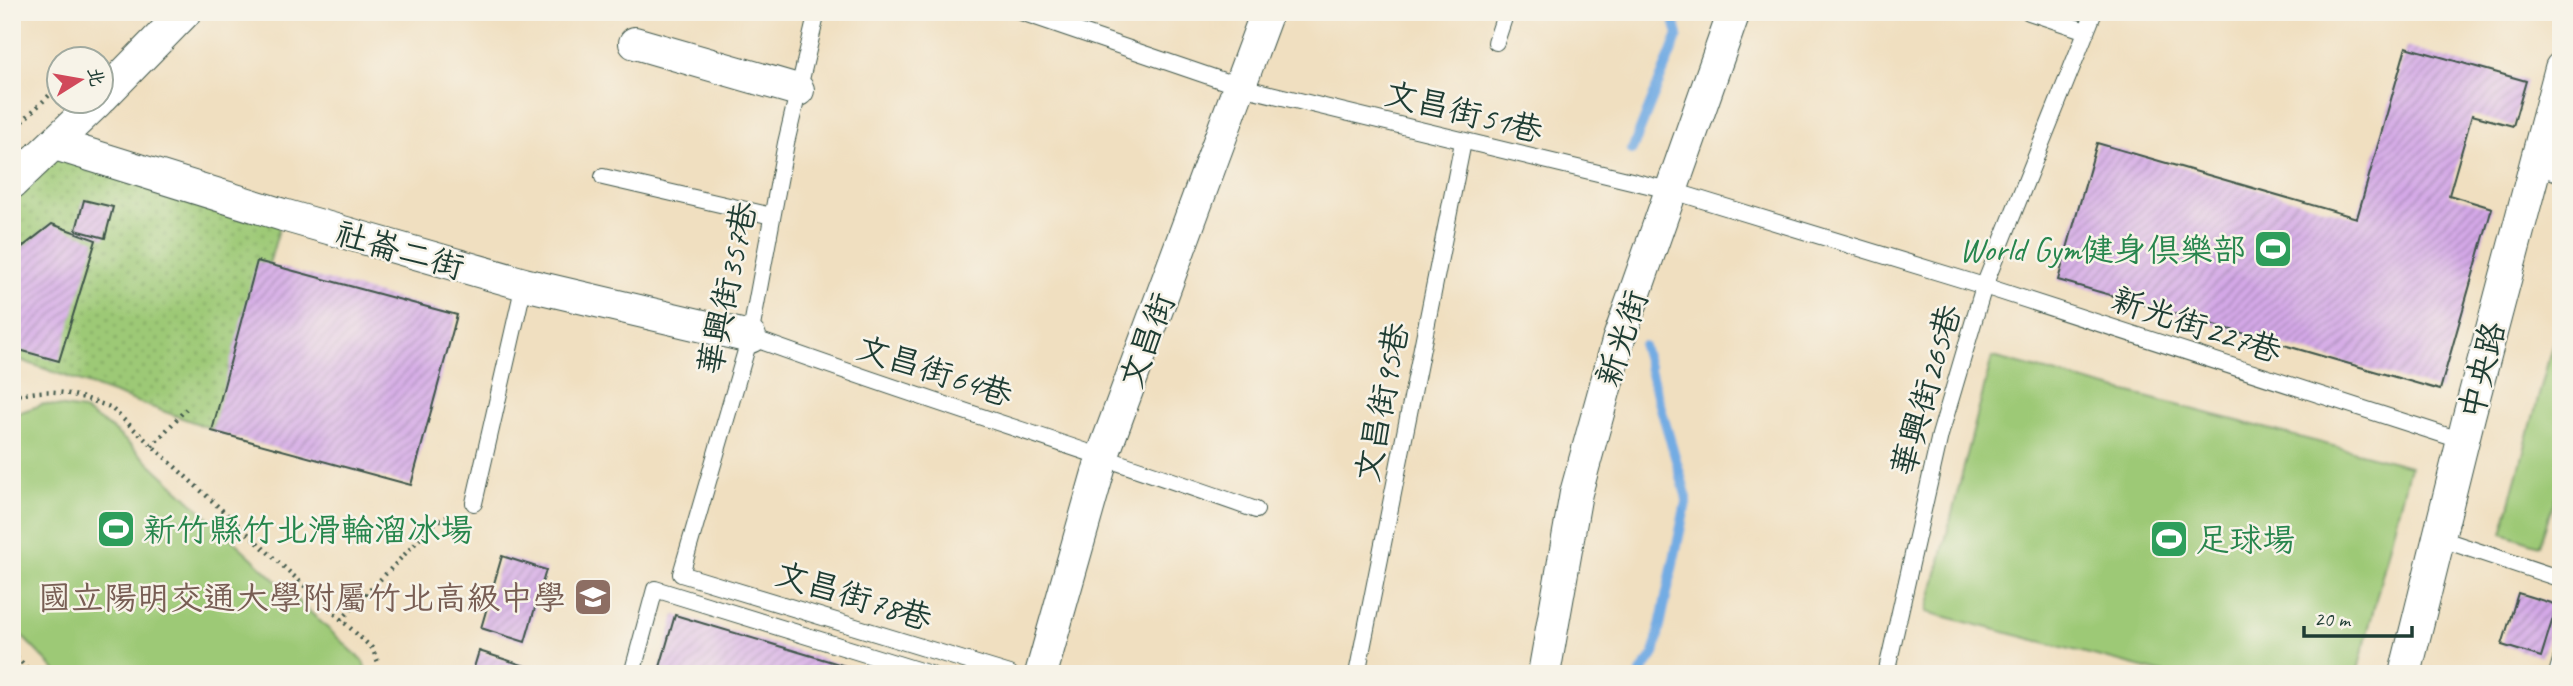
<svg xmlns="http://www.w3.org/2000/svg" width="2573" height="686" viewBox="0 0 2573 686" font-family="Caveat,'LXGW WenKai TC',sans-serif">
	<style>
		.grass { fill: #9dc976; stroke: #5e8355; stroke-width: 2 }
		.park { fill: url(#park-dots); stroke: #5e8355; stroke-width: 2 }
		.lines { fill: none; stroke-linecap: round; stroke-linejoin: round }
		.stream { stroke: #73ace3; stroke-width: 10 }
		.building { fill: url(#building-hatch) }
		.service-casing { stroke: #3e5549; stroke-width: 18 }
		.minor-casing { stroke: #3e5549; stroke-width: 34 }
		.path { stroke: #3e5549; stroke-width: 4.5; stroke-dasharray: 2 5; stroke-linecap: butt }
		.service { stroke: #fff; stroke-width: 16 }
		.minor { stroke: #fff; stroke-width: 32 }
		.labels { text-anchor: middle; stroke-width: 5; stroke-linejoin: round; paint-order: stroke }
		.street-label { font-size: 33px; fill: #1f3d34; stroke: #f7f3e8 }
		.leisure-label { font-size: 33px; fill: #27864d; stroke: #f7f3e8; text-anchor: start }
		.education-label { font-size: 33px; fill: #785e54; stroke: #f7f3e8; text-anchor: end }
	</style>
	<defs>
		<pattern id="park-dots" width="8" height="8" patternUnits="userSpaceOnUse" patternTransform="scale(1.75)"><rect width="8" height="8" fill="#9dc976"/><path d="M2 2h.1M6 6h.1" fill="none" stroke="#7fa462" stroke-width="1.8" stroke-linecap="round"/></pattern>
		<pattern id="building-hatch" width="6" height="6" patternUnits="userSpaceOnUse" patternTransform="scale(1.75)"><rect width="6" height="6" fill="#d4a8e7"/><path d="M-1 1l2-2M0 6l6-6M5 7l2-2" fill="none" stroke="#ab8abc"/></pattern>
	</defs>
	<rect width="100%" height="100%" fill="#f7f3e8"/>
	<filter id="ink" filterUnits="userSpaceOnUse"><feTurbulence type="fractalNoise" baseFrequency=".0143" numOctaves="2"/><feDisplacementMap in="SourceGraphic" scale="14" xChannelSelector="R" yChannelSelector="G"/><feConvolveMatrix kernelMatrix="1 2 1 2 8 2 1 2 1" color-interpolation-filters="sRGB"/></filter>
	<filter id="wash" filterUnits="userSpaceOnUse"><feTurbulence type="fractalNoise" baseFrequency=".00686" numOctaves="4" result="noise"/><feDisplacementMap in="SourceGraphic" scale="28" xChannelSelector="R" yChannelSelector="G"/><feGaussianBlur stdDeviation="1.57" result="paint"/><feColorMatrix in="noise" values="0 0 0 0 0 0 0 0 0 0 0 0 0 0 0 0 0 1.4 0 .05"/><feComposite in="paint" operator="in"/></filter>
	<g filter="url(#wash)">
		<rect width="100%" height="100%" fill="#f0dfc0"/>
		<!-- grass -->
		<g class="grass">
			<path d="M2558 324 2561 325V481L2539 545 2502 533Z"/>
			<path d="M1992 357 2410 466 2357 674H2166L1927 612Z"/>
			<path d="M44 404 83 410 115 431 363 661 367 674H59L12 626V415Z"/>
		</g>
		<!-- park -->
		<path class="park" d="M55 144 283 215 221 432 12 357V188Z"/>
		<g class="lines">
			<!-- stream -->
			<g class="stream">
				<path d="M1632 150 1678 35 1672 12"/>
				<path d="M1640 674 1654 654 1687 498 1643 346"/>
			</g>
		</g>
		<g id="blocks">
			<!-- building -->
			<g class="building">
				<path d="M2406 47 2526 81 2513 126 2472 115 2449 195 2492 208 2440 390 2058 280 2097 143 2357 218Z"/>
				<path d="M84 200 113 207 105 238 76 230Z"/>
				<path d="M52 224 96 240 59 361 12 348V255Z"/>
				<path d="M257 261 457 315 411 485 212 431Z"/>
				<path d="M502 556 546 570 525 642 481 628Z"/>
				<path d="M2518 593 2557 605 2541 657 2502 645Z"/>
				<path d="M675 615 869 673V674H658Z"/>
				<path d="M479 651 547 673V674H472Z"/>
			</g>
		</g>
	</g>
	<g filter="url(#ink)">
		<use href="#blocks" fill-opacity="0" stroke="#3e5549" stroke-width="2"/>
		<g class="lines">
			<defs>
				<g id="service">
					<path d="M817 12 786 143 750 337 681 574 1010 674"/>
					<path d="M1021 12 1241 87 1673 191 1984 286 2463 441"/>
					<path d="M2029 12 2086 31"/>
					<path d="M1496 42 1506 12"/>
					<path d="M2533 165 2561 174"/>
					<path d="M603 177 772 216"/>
					<path d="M750 337C917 398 1088 450 1256 510"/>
					<path d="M474 503 524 284"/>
					<path d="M2438 538 2561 579"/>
					<path d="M632 674 655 589 930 674"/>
					<path d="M1357 674 1463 142"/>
					<path d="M1886 674 1940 435 1984 286 2094 12"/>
					<path d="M2557 674 2561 660"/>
				</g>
				<g id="minor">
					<path d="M635 43 798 90"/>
					<path d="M102 97 185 12"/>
					<path d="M55 144 283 215 524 284 750 337"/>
					<path d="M12 183 97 102"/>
					<path d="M1041 674 1103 455 1267 12"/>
					<path d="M1544 674 1576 493 1618 341 1734 12"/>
					<path d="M2405 674 2469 416 2561 68"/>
				</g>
			</defs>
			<!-- service casing -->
			<use href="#service" class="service-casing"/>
			<!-- minor casing -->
			<use href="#minor" class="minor-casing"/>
			<!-- path -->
			<g class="path">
				<path d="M12 131 60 85"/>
				<path d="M12 397C54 386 70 393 110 407L372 648 383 674"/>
				<path d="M152 446 186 409"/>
				<path d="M341 620 436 522 451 515"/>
				<path d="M12 652 32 674"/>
			</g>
			<!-- service -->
			<use href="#service" class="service"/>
			<!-- minor -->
			<use href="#minor" class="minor"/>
		</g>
	</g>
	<!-- icons -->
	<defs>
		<symbol id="stadium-square" viewBox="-11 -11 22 22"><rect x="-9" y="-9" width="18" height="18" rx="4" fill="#2e9e5b" stroke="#f7f3e8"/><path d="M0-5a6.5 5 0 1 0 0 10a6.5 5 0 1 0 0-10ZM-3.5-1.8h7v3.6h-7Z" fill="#fff"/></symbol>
		<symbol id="school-square" viewBox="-11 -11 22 22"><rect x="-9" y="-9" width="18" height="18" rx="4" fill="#8d6e63" stroke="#f7f3e8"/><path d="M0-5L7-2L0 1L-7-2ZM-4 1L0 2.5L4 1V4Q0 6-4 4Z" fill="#fff"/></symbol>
	</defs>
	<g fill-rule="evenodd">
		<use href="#stadium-square" x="2251" y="227" width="44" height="44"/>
		<use href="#stadium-square" x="94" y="507" width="44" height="44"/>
		<use href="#stadium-square" x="2147" y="517" width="44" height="44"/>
		<use href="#school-square" x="571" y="575" width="44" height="44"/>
	</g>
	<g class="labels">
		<!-- street labels -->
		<g class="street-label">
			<text transform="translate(1464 111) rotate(14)" y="12">文昌街51巷</text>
			<text transform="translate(400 249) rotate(16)" y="12">社崙二街</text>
			<text transform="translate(726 288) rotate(-78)" y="12">華興街357巷</text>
			<text transform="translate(2197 324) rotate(18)" y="12">新光街227巷</text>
			<text transform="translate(1621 338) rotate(-72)" y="12">新光街</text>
			<text transform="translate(1146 340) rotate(-69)" y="12">文昌街</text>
			<text transform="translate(935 370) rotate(18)" y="12">文昌街64巷</text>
			<text transform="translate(2481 370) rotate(-76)" y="12">中央路</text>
			<text transform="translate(1925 390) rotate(-74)" y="12">華興街265巷</text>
			<text transform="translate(1381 402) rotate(-79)" y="12">文昌街95巷</text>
			<text transform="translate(854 595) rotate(17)" y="12">文昌街78巷</text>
		</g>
		<!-- leisure labels -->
		<g class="leisure-label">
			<text x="2246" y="261" text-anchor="end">World Gym健身俱樂部</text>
			<text x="143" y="541">新竹縣竹北滑輪溜冰場</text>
			<text x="2196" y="551">足球場</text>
		</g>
		<!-- education labels -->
		<g class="education-label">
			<text x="566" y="609">國立陽明交通大學附屬竹北高級中學</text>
		</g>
	</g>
	<!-- margin -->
	<rect width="2573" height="686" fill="none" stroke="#f7f3e8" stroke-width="42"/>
	<!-- north arrow -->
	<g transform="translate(80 80) rotate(79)"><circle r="33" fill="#f7f3e8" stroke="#a1aaa0" stroke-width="2"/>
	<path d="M0-5L12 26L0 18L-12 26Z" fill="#d1495b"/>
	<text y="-10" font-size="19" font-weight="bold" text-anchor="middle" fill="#1f3d34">北</text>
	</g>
	<!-- scale -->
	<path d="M2304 626v10h108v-10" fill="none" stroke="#1f3d34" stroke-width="3.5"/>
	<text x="2314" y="626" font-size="21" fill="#1f3d34" stroke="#f7f3e8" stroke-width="5" paint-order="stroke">20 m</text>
</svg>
